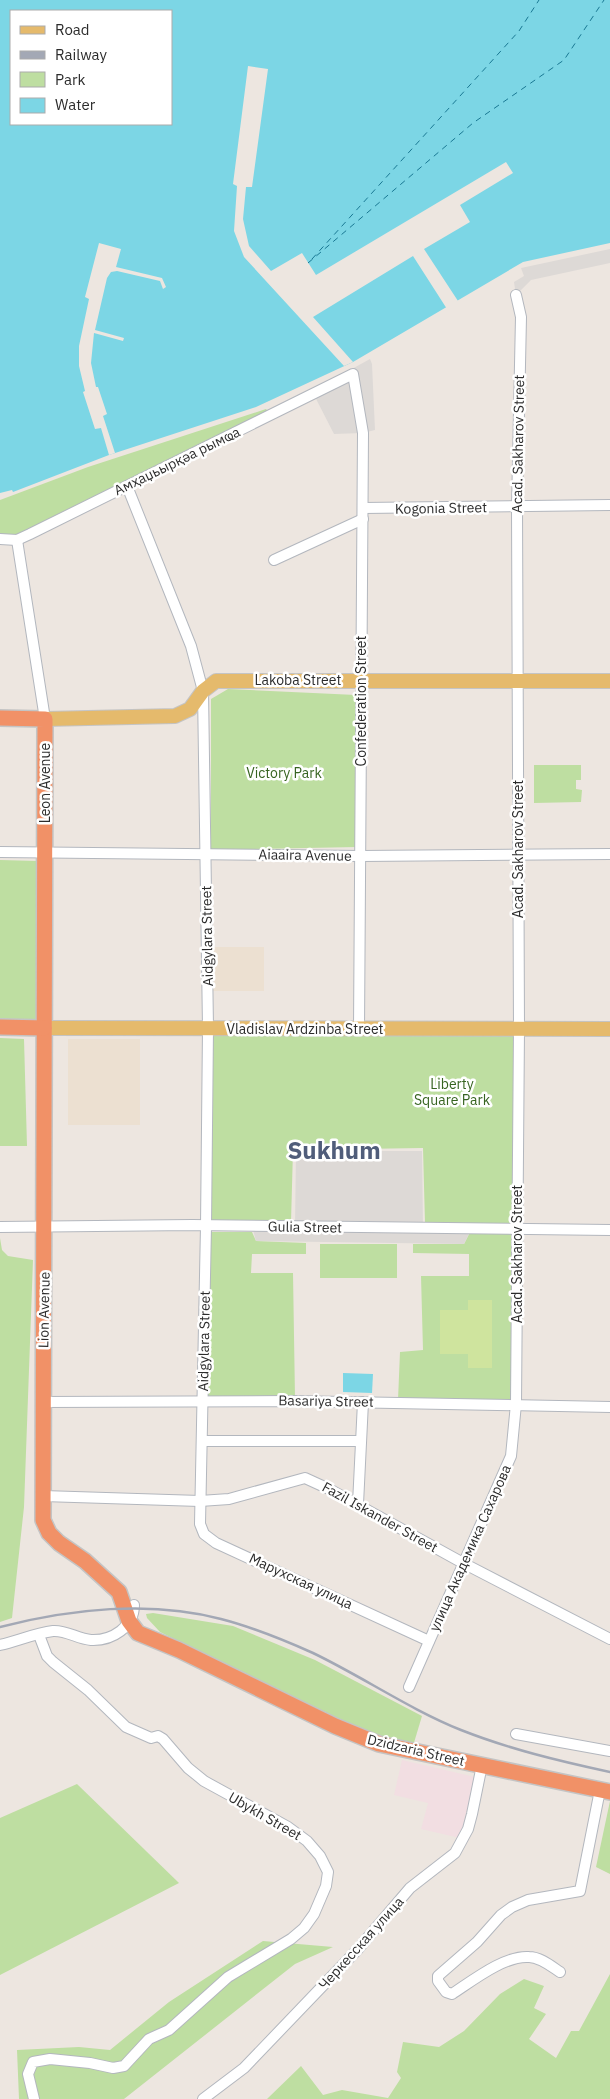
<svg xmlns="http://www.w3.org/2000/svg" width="610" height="2099" viewBox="0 0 610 2099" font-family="'IBM Plex Sans',sans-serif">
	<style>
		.education { fill: #ece0d1 }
		.medical { fill: #f2dee2 }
		.green { fill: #bedea1 }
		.pitch { fill: #cfe49e }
		.plaza { fill: #ddd9d6 }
		.water { fill: #7cd6e5; fill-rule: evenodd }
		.pier { fill: #ede6e0 }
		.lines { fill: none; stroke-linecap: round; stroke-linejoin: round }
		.ferry { stroke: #197893; stroke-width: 1; stroke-dasharray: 6 5; stroke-linecap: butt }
		.minor-casing { stroke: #b3b7be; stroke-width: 12 }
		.major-casing { stroke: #c4c4c4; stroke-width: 16 }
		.highway-casing { stroke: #c4c4c4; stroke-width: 18 }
		.minor { stroke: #fff; stroke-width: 10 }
		.major { stroke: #e5ba6c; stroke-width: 14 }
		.highway { stroke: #f19167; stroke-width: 15 }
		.rail { stroke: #a3a8b5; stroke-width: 2.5 }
		.labels { text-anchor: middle; stroke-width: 5; stroke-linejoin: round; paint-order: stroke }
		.street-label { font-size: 14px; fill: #2c2c2c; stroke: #fff }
		.park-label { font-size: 14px; fill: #376421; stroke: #fff }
		.town-label { font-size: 24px; font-weight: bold; fill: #505d7a; stroke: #fff }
	</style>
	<rect width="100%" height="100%" fill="#ede6e0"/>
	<!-- education -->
	<g class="education">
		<rect x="213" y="947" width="51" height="44"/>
		<rect x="68" y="1039" width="72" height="86"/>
	</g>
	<!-- medical -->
	<path class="medical" d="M402 1760 475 1777 460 1838 421 1829 428 1803 394 1795Z"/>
	<!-- green -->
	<g class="green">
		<path d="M266 409 272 416 8 539 0 538V500L88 467Z"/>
		<path d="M228 689 356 695 357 847 211 850V699Z"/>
		<path d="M534 765H581V780H576V789L582 790 581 802 534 803Z"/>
		<path d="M0 860 38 861 37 1021H0Z"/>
		<path d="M515 1030 512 1225 425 1223 423 1148 293 1150 291 1222 211 1221V1031Z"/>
		<path d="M0 1038 24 1039 27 1146H0Z"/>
		<path d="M211 1232H252L256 1241 306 1243V1254H252L251 1273H293L295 1398 204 1399Z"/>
		<path d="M470 1232 511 1233 512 1400H398L400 1352 423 1350 421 1276H469V1254L413 1253V1244H464Z"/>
		<path d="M0 1238 2 1250 8 1256 33 1260 24 1507 12 1618 0 1622Z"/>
		<rect x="320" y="1244" width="77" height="34"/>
		<path d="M153 1613 233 1626 315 1660 422 1716 413 1746 361 1731 160 1632 147 1618 146 1614Z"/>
		<path d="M77 1784 179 1883 0 1975V1818Z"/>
		<path d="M610 1801V1874L596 1867Z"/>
		<path d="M263 1941 333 1947 295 1964 124 2099H19L17 2050 79 2047 110 2050 169 2002Z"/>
		<path d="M610 1974V2099H267L301 2066 323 2095 342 2090 388 2098 401 2078 397 2072 403 2042 439 2047 464 2031 500 1994 524 1979 544 1986 534 2008 546 2014 529 2039 556 2058 571 2031H579Z"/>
	</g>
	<!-- pitch -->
	<path class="pitch" d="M468 1300H492V1368H468V1354H440V1310H468Z"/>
	<!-- plaza -->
	<g class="plaza">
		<path d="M610 249V263L531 280 516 295 514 282 524 276 521 268Z"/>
		<path d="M370 359 372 364 375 430 363 433 334 434 312 391Z"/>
		<path d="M296 1151H422L423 1228 470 1232 464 1244 256 1241 252 1226 295 1227Z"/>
	</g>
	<!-- water -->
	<g class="water">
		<path d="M0 0H610V243L523 262 353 362 256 407 109 455 13 492 12 490 0 493ZM11 11H171V124H11Z"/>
		<path d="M343 1373 373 1374 372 1393 343 1392Z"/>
	</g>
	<!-- pier -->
	<g class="pier">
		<path d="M248 66 268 69 252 187H246L243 219 249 246 271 271 302 253 316 275 506 162 513 173 460 205 470 222 424 249 458 301 447 309 413 256 313 317 353 362 344 366 244 257 234 231 237 186 233 184Z"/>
		<path d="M99 243 121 249 116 267 162 278 166 287 163 289 160 281 117 271 111 272 107 278 95 330 124 338 123 341 94 333 91 363 96 387H98L107 414 103 416 115 453 109 455 101 428 95 429 83 392 85 391 79 366V346L89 299 85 297Z"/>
	</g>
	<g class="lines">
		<!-- ferry -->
		<g class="ferry">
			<path d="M312 259 519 31 539 0"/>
			<path d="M308 263 473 123 564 60 604 0"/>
		</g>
		<defs>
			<g id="minor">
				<path d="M127 486 191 646 203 691 208 1028 206 1226 200 1524 204 1534 216 1543 429 1641"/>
				<path d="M363 508 610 505"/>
				<path d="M0 539 17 540 30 534 353 374 363 433 359 1029"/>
				<path d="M17 540 45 719"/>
				<path d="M274 560 363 519"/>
				<path d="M0 852 361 856 610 854"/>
				<path d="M0 1227 192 1225 610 1230"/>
				<path d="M42 1402 290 1401 610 1407"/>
				<path d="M202 1441H361"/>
				<path d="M43 1496 200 1501 229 1499 305 1478 329 1489 463 1563 610 1639"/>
				<path d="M358 1504 363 1402"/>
				<path d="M0 1645C17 1641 36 1633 53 1631 66 1630 78 1639 91 1640 112 1641 134 1627 134 1605"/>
				<path d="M409 1687 511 1456 516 1404 519 1029 517 507 521 317 516 295"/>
				<path d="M516 1734 610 1751"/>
				<path d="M560 1972C551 1966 540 1957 529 1957 505 1955 472 1981 452 1994L446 1992 438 1981V1976L477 1942 501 1915 512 1907 528 1900 580 1891 600 1790"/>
				<path d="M34 2099 28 2074 33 2062 50 2059 90 2063 113 2068 124 2066 149 2039 169 2030 228 1977 291 1939 304 1928 314 1914 326 1886 328 1872 320 1856 307 1841 288 1827 204 1781 188 1768 163 1739 158 1736 151 1738 126 1727 88 1690 53 1662 47 1656 39 1635"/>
				<path d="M203 2099 244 2068 358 1949 410 1888 455 1853 468 1829 472 1814 482 1765"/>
			</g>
			<g id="major">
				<path d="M45 719 175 716 190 709 203 691 216 681H610"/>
				<path d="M44 1028 610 1029"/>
			</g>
			<g id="highway">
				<path d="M0 718 45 719 43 1520 49 1533 59 1543 85 1561 119 1592 129 1621 138 1633 179 1650 335 1726 379 1744 610 1792"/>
				<path d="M0 1027 44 1028"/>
			</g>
		</defs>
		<!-- minor casing -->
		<use href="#minor" class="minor-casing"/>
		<!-- major casing -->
		<use href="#major" class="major-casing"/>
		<!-- highway casing -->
		<use href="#highway" class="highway-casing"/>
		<!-- minor -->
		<use href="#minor" class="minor"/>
		<!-- major -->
		<use href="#major" class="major"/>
		<!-- highway -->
		<use href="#highway" class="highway"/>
		<!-- rail -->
		<path class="rail" d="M0 1627C69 1609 151 1600 221 1619 252 1627 284 1640 313 1653 363 1677 409 1709 461 1730 509 1749 559 1761 610 1772"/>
	</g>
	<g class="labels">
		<!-- street labels -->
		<g class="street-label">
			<text transform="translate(518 444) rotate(-89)" y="5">Acad. Sakharov Street</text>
			<text transform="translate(177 461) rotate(-26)" y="5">Амҳаџьырқәа рымҩа</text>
			<text transform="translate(441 508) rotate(-1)" y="5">Kogonia Street</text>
			<text x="298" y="685">Lakoba Street</text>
			<text transform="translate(361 701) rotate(-90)" y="5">Confederation Street</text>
			<text transform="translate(45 783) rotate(-90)" y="5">Leon Avenue</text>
			<text transform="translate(518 849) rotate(-90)" y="5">Acad. Sakharov Street</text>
			<text transform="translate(305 855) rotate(1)" y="5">Aiaaira Avenue</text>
			<text transform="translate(207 936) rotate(-91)" y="5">Aidgylara Street</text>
			<text x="305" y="1034">Vladislav Ardzinba Street</text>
			<text transform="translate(305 1227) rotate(1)" y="5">Gulia Street</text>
			<text transform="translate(517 1254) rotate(-90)" y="5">Acad. Sakharov Street</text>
			<text transform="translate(44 1310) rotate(-89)" y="5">Lion Avenue</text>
			<text transform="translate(204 1341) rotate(-89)" y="5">Aidgylara Street</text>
			<text transform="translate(326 1401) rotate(1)" y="5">Basariya Street</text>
			<text transform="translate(380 1517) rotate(29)" y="5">Fazil Iskander Street</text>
			<text transform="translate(470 1548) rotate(-66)" y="5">улица Академика Сахарова</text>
			<text transform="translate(301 1581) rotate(25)" y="5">Марухская улица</text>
			<text transform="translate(416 1750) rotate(13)" y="5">Dzidzaria Street</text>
			<text transform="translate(265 1816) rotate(30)" y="5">Ubykh Street</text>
			<text transform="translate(361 1943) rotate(-48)" y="5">Черкесская улица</text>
		</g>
		<!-- park labels -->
		<g class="park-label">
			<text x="284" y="778">Victory Park</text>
			<text x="452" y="1089">Liberty<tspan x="452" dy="16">Square Park</tspan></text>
		</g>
		<!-- town labels -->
		<g class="town-label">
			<text x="334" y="1159">Sukhum</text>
		</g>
	</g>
	<!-- legend -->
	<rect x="10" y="10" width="162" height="115" fill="#ffffff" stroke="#ababab"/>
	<rect x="20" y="26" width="25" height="8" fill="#e5ba6c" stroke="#ababab"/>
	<text x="55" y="35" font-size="15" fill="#2c2c2c">Road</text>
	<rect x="20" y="51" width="25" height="8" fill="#a3a8b5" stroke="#ababab"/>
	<text x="55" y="60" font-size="15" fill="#2c2c2c">Railway</text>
	<rect x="20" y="72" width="25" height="15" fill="#bedea1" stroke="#ababab"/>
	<text x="55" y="85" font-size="15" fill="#2c2c2c">Park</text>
	<rect x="20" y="98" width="25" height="15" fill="#7cd6e5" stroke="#ababab"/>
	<text x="55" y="110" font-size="15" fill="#2c2c2c">Water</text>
</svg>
